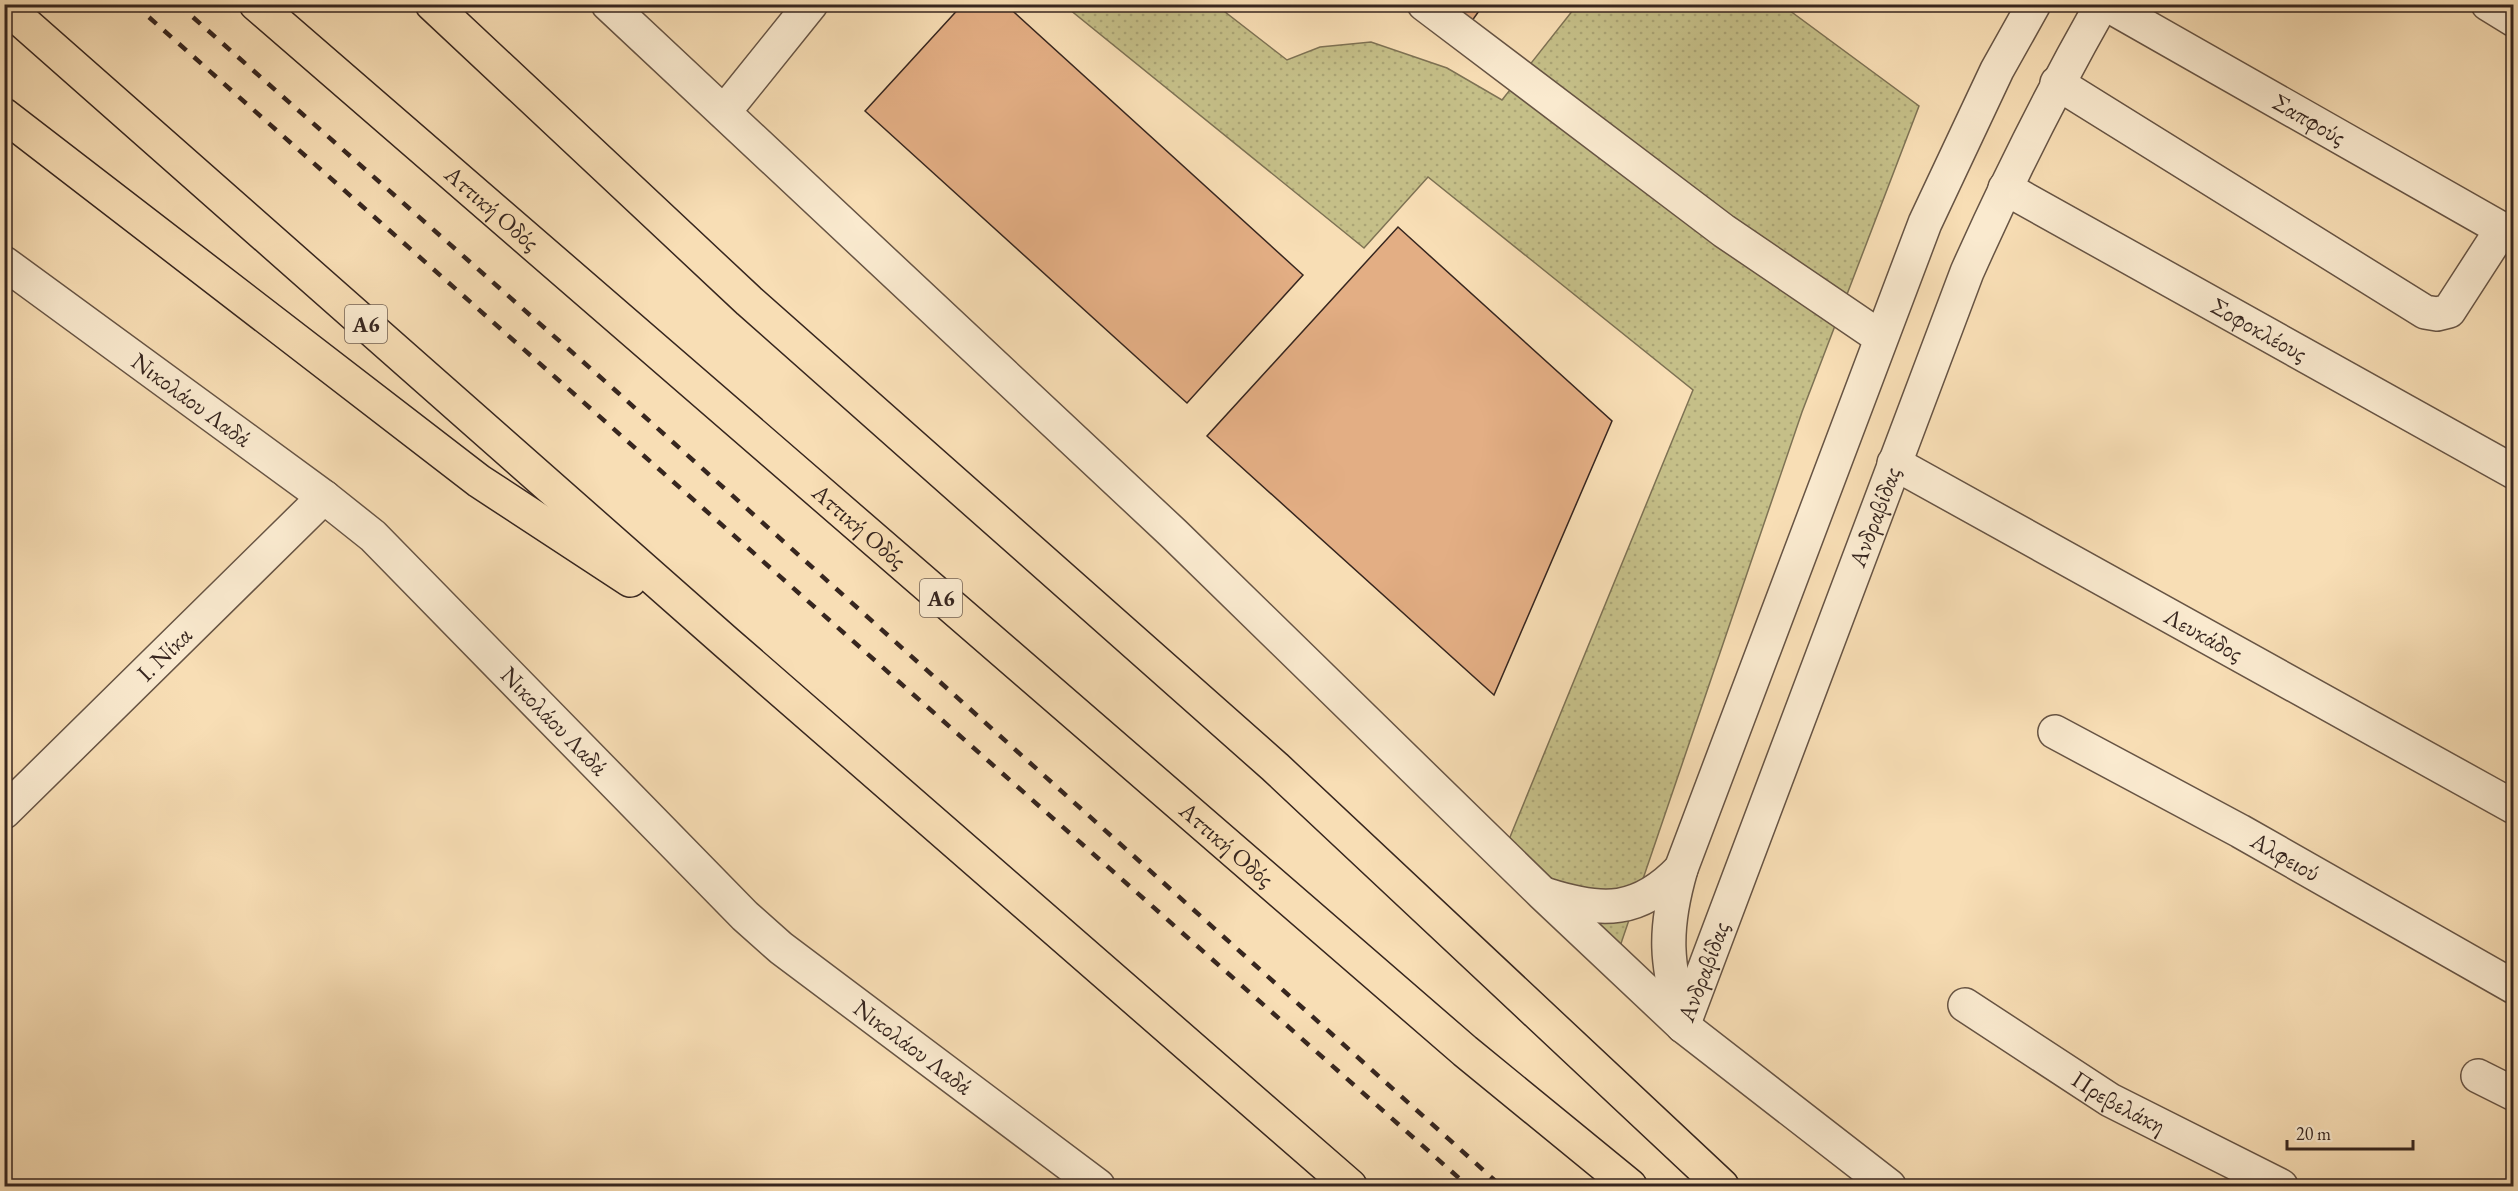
<svg xmlns="http://www.w3.org/2000/svg" width="2518" height="1191" viewBox="0 0 2518 1191" font-family="'EB Garamond',serif">
	<style>
		.grass { fill: url(#grass-dots); stroke: #7e7254; stroke-width: 1.5 }
		.building { fill: #e3ae84; stroke: #37261f; stroke-width: 1.5 }
		.lines { fill: none; stroke-linecap: round; stroke-linejoin: round }
		.minor-casing { stroke: #675444; stroke-width: 36 }
		.highway-casing { stroke: #37261f; stroke-width: 36 }
		.minor { stroke: #faeacf; stroke-width: 33 }
		.highway { stroke: #f8deb5; stroke-width: 33 }
		.rail { stroke: #37261f; stroke-width: 4.5; stroke-dasharray: 10 10; stroke-linecap: butt }
		.labels { text-anchor: middle; stroke-width: 6; stroke-linejoin: round; paint-order: stroke }
		.shield { fill: #faeacf; stroke: #726154; stroke-width: 1.5 }
		.shield-label { font-size: 22px; font-weight: bold; fill: #37261f }
		.street-label { font-size: 24px; fill: #37261f; stroke: #faeacf }
	</style>
	<defs>
		<pattern id="grass-dots" width="8" height="8" patternUnits="userSpaceOnUse" patternTransform="scale(1.5)"><rect width="8" height="8" fill="#c5bf88"/><path d="M2 2h.1M6 6h.1" fill="none" stroke="#aaa475" stroke-width="1.8" stroke-linecap="round"/></pattern>
	</defs>
	<rect width="100%" height="100%" fill="#f8deb5"/>
	<filter id="stains"><feTurbulence type="fractalNoise" baseFrequency=".00333" numOctaves="4"/><feColorMatrix values="0 0 0 0 .2 0 0 0 0 .09 0 0 0 0 .02 0 0 0 .5 -.17"/></filter>
	<radialGradient id="worn" r=".72"><stop offset=".6" stop-color="#630" stop-opacity="0"/><stop offset="1" stop-color="#630" stop-opacity=".3"/></radialGradient>
	<!-- grass -->
	<path class="grass" d="M1064 5H1216L1287 60 1320 47 1371 42 1447 68 1502 100 1577 5H1782L1919 106 1802 412 1613 967 1501 859 1693 390 1428 177 1364 248Z"/>
	<!-- building -->
	<g class="building">
		<path d="M963 4H1005L1303 275 1187 403 865 111Z"/>
		<path d="M1440 4H1484L1469 25Z"/>
		<path d="M1398 227 1612 421 1494 695 1207 436Z"/>
	</g>
	<g class="lines">
		<defs>
			<g id="minor">
				<path d="M608 4 1174 534 1543 894 1683 1026 1889 1186"/>
				<path d="M1424 4 1724 231 1880 337"/>
				<path id="s1" d="M2106 4 2514 236"/>
				<path d="M2488 4 2514 20"/>
				<path d="M2057 83 2425 312 2437 314 2449 311 2502 229"/>
				<path d="M724 112 811 4"/>
				<path id="s2" d="M2005 188 2514 472"/>
				<path id="s3" d="M4 263 324 497 373 536 745 916 781 948 1098 1186"/>
				<path id="s4" d="M1894 463 2514 807"/>
				<path id="s5" d="M2055 732 2240 831 2514 987"/>
				<path id="s6" d="M4 812 324 497"/>
				<path d="M1547 895C1603 913 1639 913 1681 869"/>
				<path id="s7" d="M1965 1005 2110 1100 2281 1186"/>
				<path id="s8" d="M1683 1026 1967 272C2008 180 2052 92 2102 4"/>
				<path d="M1683 1026C1666 963 1663 931 1681 869L1925 223 1997 70 2034 4"/>
				<path d="M2478 1076 2514 1094"/>
			</g>
			<g id="highway">
				<path id="s9" d="M256 4 1465 1051 1630 1186"/>
				<path d="M432 4 749 301 1275 767 1722 1186"/>
				<path d="M4 5 727 643 1350 1186"/>
				<path d="M4 115 479 481 630 580"/>
			</g>
		</defs>
		<!-- minor casing -->
		<use href="#minor" class="minor-casing"/>
		<!-- highway casing -->
		<use href="#highway" class="highway-casing"/>
		<!-- minor -->
		<use href="#minor" class="minor"/>
		<!-- highway -->
		<use href="#highway" class="highway"/>
		<!-- rail -->
		<g class="rail">
			<path d="M134 4 1468 1186"/>
			<path d="M178 4 616 391 1501 1186"/>
		</g>
	</g>
	<g class="labels">
		<!-- shield labels -->
		<g class="shield">
			<rect x="345" y="305" width="42" height="38" rx="4.5"/>
			<rect x="920" y="579" width="42" height="38" rx="4.5"/>
		</g>
		<g class="shield-label">
			<text x="366" y="332">Α6</text>
			<text x="941" y="606">Α6</text>
		</g>
		<!-- street labels -->
		<g class="street-label">
			<text dy="8" stroke="none"><textPath href="#s1" startOffset="234">Σαπφούς</textPath></text>
			<text dy="8" stroke="none"><textPath href="#s9" startOffset="312">Αττική Οδός</textPath></text>
			<text dy="8" stroke="none"><textPath href="#s2" startOffset="291">Σοφοκλέους</textPath></text>
			<text dy="8" stroke="none"><textPath href="#s3" startOffset="232">Νικολάου Λαδά</textPath></text>
			<text dy="8" stroke="none"><textPath href="#s8" startOffset="544">Ανδραβίδας</textPath></text>
			<text dy="8" stroke="none"><textPath href="#s9" startOffset="798">Αττική Οδός</textPath></text>
			<text dy="8" stroke="none"><textPath href="#s4" startOffset="354">Λευκάδος</textPath></text>
			<text dy="8" stroke="none"><textPath href="#s6" startOffset="225">Ι. Νίκα</textPath></text>
			<text dy="8" stroke="none"><textPath href="#s3" startOffset="718">Νικολάου Λαδά</textPath></text>
			<text dy="8" stroke="none"><textPath href="#s9" startOffset="1284">Αττική Οδός</textPath></text>
			<text dy="8" stroke="none"><textPath href="#s5" startOffset="262">Αλφειού</textPath></text>
			<text dy="8" stroke="none"><textPath href="#s8" startOffset="58">Ανδραβίδας</textPath></text>
			<text dy="8" stroke="none"><textPath href="#s3" startOffset="1204">Νικολάου Λαδά</textPath></text>
			<text dy="8" stroke="none"><textPath href="#s7" startOffset="182">Πρεβελάκη</textPath></text>
		</g>
	</g>
	<!-- margin -->
	<rect width="2518" height="1191" fill="none" stroke="#f8deb5" stroke-width="24"/>
	<rect x="6" y="6" width="2506" height="1179" fill="none" stroke="#37261f" stroke-width="3"/>
	<rect x="12" y="12" width="2494" height="1167" fill="none" stroke="#37261f" stroke-width="1.5"/>
	<!-- scale -->
	<path d="M2287 1140v9h126v-9" fill="none" stroke="#37261f" stroke-width="3"/>
	<text x="2296" y="1140" font-size="18" fill="#37261f" stroke="#faeacf" stroke-width="4.5" paint-order="stroke">20 m</text>
	<rect width="100%" height="100%" filter="url(#stains)"/>
	<rect width="100%" height="100%" fill="url(#worn)"/>
</svg>
